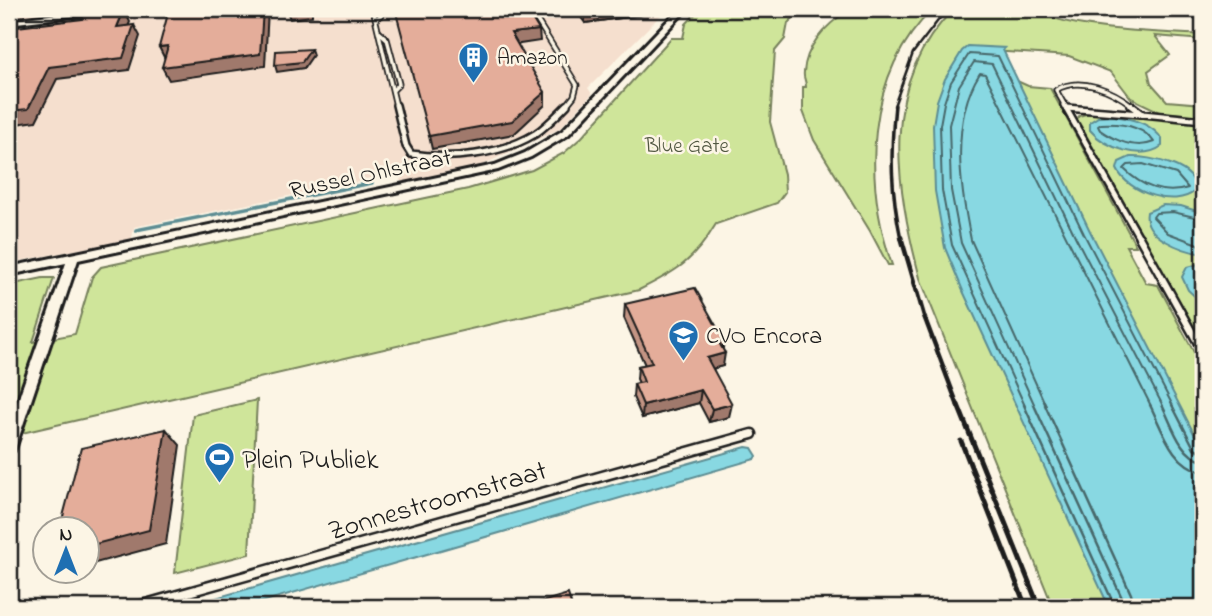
<svg xmlns="http://www.w3.org/2000/svg" width="1212" height="616" viewBox="0 0 1212 616" font-family="'Indie Flower',sans-serif">
	<style>
		.built { fill: #f5dfce }
		.green { fill: #cfe59a; stroke: #76805b; stroke-width: 2 }
		.water { fill: #88d8e2; stroke: #5d8d93; stroke-width: 2 }
		.lines { fill: none; stroke-linecap: round; stroke-linejoin: round }
		.shore-far1 { stroke: #47676b; stroke-width: 2 }
		.shore { stroke: #47676b; stroke-width: 2.5 }
		.stream { stroke: #5d8d93; stroke-width: 3.5 }
		.service-far3-casing { stroke: #1c1c1c; stroke-width: 7 }
		.service-far2-casing { stroke: #1c1c1c; stroke-width: 10 }
		.service-far1-casing { stroke: #1c1c1c; stroke-width: 11 }
		.service-casing { stroke: #1c1c1c; stroke-width: 13 }
		.minor-casing { stroke: #1c1c1c; stroke-width: 6 }
		.service-far3 { stroke: #fcf5e5; stroke-width: 3.5 }
		.service-far2 { stroke: #fcf5e5; stroke-width: 5 }
		.service-far1 { stroke: #fcf5e5; stroke-width: 6 }
		.service { stroke: #fcf5e5; stroke-width: 8 }
		.minor { fill: #fcf5e5; fill-rule: evenodd }
		.rail-far3 { stroke: #1c1c1c; stroke-width: 2.5 }
		.rail-far2 { stroke: #1c1c1c; stroke-width: 3.5 }
		.rail-far1 { stroke: #1c1c1c; stroke-width: 4.5 }
		.rail { stroke: #1c1c1c; stroke-width: 5 }
		.wall { fill: #c49584; stroke: #1c1c1c; stroke-width: 2 }
		.shaded-wall { fill: #a0796c; stroke: #1c1c1c; stroke-width: 2 }
		.building { fill: #e4ad9a; stroke: #1c1c1c; stroke-width: 2 }
		.labels { text-anchor: middle; stroke-width: 5; stroke-linejoin: round; paint-order: stroke }
		.far-poi-label { font-size: 21px; fill: #1c1c1c; stroke: #fcf5e5; text-anchor: start }
		.far-park-label { font-size: 21px; fill: #525842; stroke: #fcf5e5 }
		.street-label { font-size: 24px; fill: #1c1c1c; stroke: #fcf5e5 }
		.poi-label { font-size: 24px; fill: #1c1c1c; stroke: #fcf5e5; text-anchor: start }
		.near-poi-label { font-size: 28px; fill: #1c1c1c; stroke: #fcf5e5; text-anchor: start }
		.near-street-label { font-size: 28px; fill: #1c1c1c; stroke: #fcf5e5 }
	</style>
	<rect width="100%" height="100%" fill="#fcf5e5"/>
	<filter id="ink" filterUnits="userSpaceOnUse"><feTurbulence type="fractalNoise" baseFrequency=".0143" numOctaves="2"/><feDisplacementMap in="SourceGraphic" scale="14" xChannelSelector="R" yChannelSelector="G"/><feConvolveMatrix kernelMatrix="1 2 1 2 8 2 1 2 1" color-interpolation-filters="sRGB"/></filter>
	<g filter="url(#ink)">
		<!-- built -->
		<path class="built" d="M9 9H667L588 88 592 94 559 129 476 168 406 183 401 181 398 174 134 227 132 239 9 263Z"/>
		<!-- green -->
		<g class="green">
			<path d="M700 9H802L788 23 785 39 775 51 770 122 784 174 785 192 777 203 716 224C694 261 677 271 639 290L9 436V285L43 278H54L33 342 75 334 92 277 101 267 468 189 532 170 564 153 582 137 671 38H683L686 24Z"/>
			<path d="M850 9H933C865 74 863 180 892 265H888L870 231 814 140 803 111V87H806C806 79 803 79 804 72 806 44 827 24 850 9Z"/>
			<path d="M954 9H1039C1053 30 1173 33 1203 35V40L1155 36 1170 55 1148 71 1151 83 1167 101 1203 104V116L1160 112 1131 98 1111 72 1069 56 975 50 1126 607H1053L920 278C896 187 878 82 954 9Z"/>
			<path d="M1017 81 1028 86 1050 88 1136 246H1126L1146 283 1158 285 1203 369V525Z"/>
			<path d="M1093 112 1203 122V343L1077 119 1079 116Z"/>
			<path d="M257 400 249 554 175 573 193 415Z"/>
		</g>
		<!-- water -->
		<g class="water">
			<path d="M968 46 1005 48 1003 50 1090 231 1203 451V607H1109L963 291 945 248 935 191 933 125 937 101 945 79 962 51Z"/>
			<path d="M1113 116C1131 118 1151 123 1162 139V146C1142 161 1105 148 1090 130V122L1098 117Z"/>
			<path d="M1130 157C1149 156 1199 166 1195 191 1175 209 1127 192 1117 169L1119 162Z"/>
			<path d="M1163 205 1181 206 1203 213V254C1184 251 1142 237 1147 212Z"/>
			<path d="M1203 263V304L1188 290 1182 277 1187 267Z"/>
			<path d="M746 447 752 448 757 456 755 459 244 607H184Z"/>
		</g>
		<g class="lines">
			<!-- shore-far1 -->
			<g class="shore-far1">
				<path d="M1101 124C1120 123 1142 125 1154 142 1135 150 1116 141 1100 130L1098 126Z"/>
				<path d="M1143 164 1176 174 1188 188C1164 196 1141 186 1124 169L1128 165Z"/>
				<path d="M1203 219 1173 212 1156 213 1153 217 1168 233 1203 246"/>
				<path d="M1025 406 952 245 942 190 940 125 944 103 951 82 969 54 998 56 1084 234 1173 406"/>
				<path d="M1035 406 961 243 951 190 949 125 959 86 974 62 992 64 1076 238 1163 406"/>
				<path d="M1046 406 971 240C960 187 950 120 980 73L985 74 1151 406"/>
			</g>
			<!-- shore -->
			<g class="shore">
				<path d="M1024 405 1115 607"/>
				<path d="M1034 405 1122 598 1123 607"/>
				<path d="M1045 405 1131 594 1134 607"/>
				<path d="M1150 405C1163 431 1172 465 1203 472"/>
				<path d="M1162 405C1172 424 1180 456 1203 461"/>
				<path d="M1172 405 1194 448 1203 452"/>
			</g>
			<!-- stream -->
			<path class="stream" d="M136 230 372 183"/>
			<defs>
				<g id="service-far3">
					<path d="M373 9 396 106"/>
					<path d="M530 9 577 85 574 96 566 106"/>
					<path d="M376 19 381 15 380 9"/>
					<path d="M379 32 387 39 399 84 393 90"/>
					<path d="M1065 106 1056 90C1080 75 1114 91 1133 106"/>
				</g>
				<g id="service-far2">
					<path d="M396 105 406 146 411 154C450 160 501 155 535 134 547 126 557 115 567 105"/>
					<path d="M1064 105 1140 239"/>
					<path d="M1131 105 1143 114 1203 120"/>
					<path d="M1066 108 1141 114"/>
				</g>
				<path id="service-far1" d="M1139 237 1203 352"/>
				<path id="service" d="M135 607 752 434"/>
				<g id="minor">
					<path d="M98 9H117L113 11 9 24V20Z"/>
					<path d="M679 9H687L568 135 531 157 498 170 78 260 16 446 14 451 9 452V426L66 263 9 275V267L495 165 525 153 562 131Z"/>
				</g>
			</defs>
			<!-- service-far3 casing -->
			<use href="#service-far3" class="service-far3-casing"/>
			<!-- service-far2 casing -->
			<use href="#service-far2" class="service-far2-casing"/>
			<!-- service-far1 casing -->
			<use href="#service-far1" class="service-far1-casing"/>
			<!-- service casing -->
			<use href="#service" class="service-casing"/>
			<!-- minor casing -->
			<use href="#minor" class="minor-casing"/>
			<!-- service-far3 -->
			<use href="#service-far3" class="service-far3"/>
			<!-- service-far2 -->
			<use href="#service-far2" class="service-far2"/>
			<!-- service-far1 -->
			<use href="#service-far1" class="service-far1"/>
			<!-- service -->
			<use href="#service" class="service"/>
			<!-- minor -->
			<use href="#minor" class="minor"/>
			<!-- rail-far3 -->
			<path class="rail-far3" d="M894 106 913 53 947 9"/>
			<!-- rail-far2 -->
			<path class="rail-far2" d="M895 105C890 153 891 192 901 239"/>
			<!-- rail-far1 -->
			<path class="rail-far1" d="M901 237 924 316 958 406"/>
			<!-- rail -->
			<g class="rail">
				<path d="M958 405 1039 607"/>
				<path d="M961 441 1026 607"/>
			</g>
		</g>
		<!-- wall -->
		<g class="wall">
			<path d="M575 9H661L657 13 585 23Z"/>
			<path d="M625 304 724 340 723 348V366L713 368 729 417 709 422 699 403 642 418 633 397 634 384 639 383 637 379 638 366 645 365 624 318Z"/>
		</g>
		<!-- shaded-wall -->
		<g class="shaded-wall">
			<path d="M263 9H268L265 66 169 80 162 67Z"/>
			<path d="M286 9H312V16L290 19Z"/>
			<path d="M606 9H661L657 13 585 23V12Z"/>
			<path d="M124 10 130 22 123 38 117 27Z"/>
			<path d="M134 25 140 36 129 70 57 79 36 121 9 125V111L49 67Z"/>
			<path d="M539 30 540 41 513 45 511 33Z"/>
			<path d="M168 46 165 59 159 47Z"/>
			<path d="M311 49 313 55 304 68 277 72 275 65Z"/>
			<path d="M545 92V105L514 134 432 149 429 136Z"/>
			<path d="M724 340 722 353 718 341Z"/>
			<path d="M725 353 723 366 704 371 707 358Z"/>
			<path d="M701 390 699 403 642 418 643 405Z"/>
			<path d="M732 404 729 417 709 422 712 409Z"/>
			<path d="M166 429 180 445 166 544 88 565V546Z"/>
		</g>
		<!-- building -->
		<g class="building">
			<path d="M175 9H263L260 54 162 67 168 46 159 47 169 10Z"/>
			<path d="M395 9H526L539 30 511 33 545 92 512 121 429 136Z"/>
			<path d="M583 9H606L585 12Z"/>
			<path d="M124 10 117 27 134 25 123 58 49 67 28 109 9 111V28L82 19 84 15Z"/>
			<path d="M311 49 302 62 275 65 276 51Z"/>
			<path d="M695 288 724 340 718 341 725 353 707 358 732 404 712 409 701 390 643 405 634 384 644 382 638 366 652 363 625 304Z"/>
			<path d="M166 429 149 530 88 546V528H60L81 448Z"/>
			<path d="M568 594 572 607H525Z"/>
		</g>
	</g>
	<!-- icons -->
	<defs>
		<symbol id="building-pin" viewBox="-11 -11 22 30"><path d="M0 17L-7.5 6A9.5 9.5 0 1 1 7.5 6Z" fill="#1f6fb2" stroke="#fcf5e5"/><path d="M-4-6H4V6H1V3H-1V6H-4ZM-2.5-4.3h1.7v1.8h-1.7ZM.8-4.3h1.7v1.8H.8ZM-2.5-1h1.7V.8h-1.7ZM.8-1h1.7V.8H.8Z" fill="#fff"/></symbol>
		<symbol id="school-pin" viewBox="-11 -11 22 30"><path d="M0 17L-7.5 6A9.5 9.5 0 1 1 7.5 6Z" fill="#1f6fb2" stroke="#fcf5e5"/><path d="M0-5L7-2L0 1L-7-2ZM-4 1L0 2.5L4 1V4Q0 6-4 4Z" fill="#fff"/></symbol>
		<symbol id="stadium-pin" viewBox="-11 -11 22 30"><path d="M0 17L-7.5 6A9.5 9.5 0 1 1 7.5 6Z" fill="#1f6fb2" stroke="#fcf5e5"/><path d="M0-5a6.5 5 0 1 0 0 10a6.5 5 0 1 0 0-10ZM-3.5-1.8h7v3.6h-7Z" fill="#fff"/></symbol>
	</defs>
	<g fill-rule="evenodd">
		<use href="#building-pin" x="456" y="40" width="35" height="47"/>
		<use href="#school-pin" x="666" y="318" width="35" height="47"/>
		<use href="#stadium-pin" x="202" y="440" width="35" height="47"/>
	</g>
	<g class="labels">
		<!-- far-poi labels -->
		<g class="far-poi-label">
			<text x="497" y="64">Amazon</text>
		</g>
		<!-- far-park labels -->
		<g class="far-park-label">
			<text x="687" y="152">Blue Gate</text>
		</g>
		<!-- street labels -->
		<g class="street-label">
			<text transform="translate(370 173) rotate(-12)" y="8">Russel Ohlstraat</text>
		</g>
		<!-- poi labels -->
		<g class="poi-label">
			<text x="706" y="343">CVO Encora</text>
		</g>
		<!-- near-poi labels -->
		<g class="near-poi-label">
			<text x="242" y="468">Plein Publiek</text>
		</g>
		<!-- near-street labels -->
		<g class="near-street-label">
			<text transform="translate(437 499) rotate(-16)" y="10">Zonnestroomstraat</text>
		</g>
	</g>
	<!-- margin -->
	<rect width="1212" height="616" fill="none" stroke="#fcf5e5" stroke-width="35"/>
	<rect x="18" y="18" width="1177" height="581" fill="none" stroke="#1c1c1c" stroke-width="2.5" filter="url(#ink)"/>
	<!-- north arrow -->
	<g transform="translate(66 550)"><circle r="33" fill="#fcf5e5" stroke="#a29e95" stroke-width="2"/>
	<path d="M0-5L12 26L0 18L-12 26Z" fill="#1f6fb2"/>
	<text y="-10" font-size="19" font-weight="bold" text-anchor="middle" fill="#1c1c1c">N</text>
	</g>
</svg>
